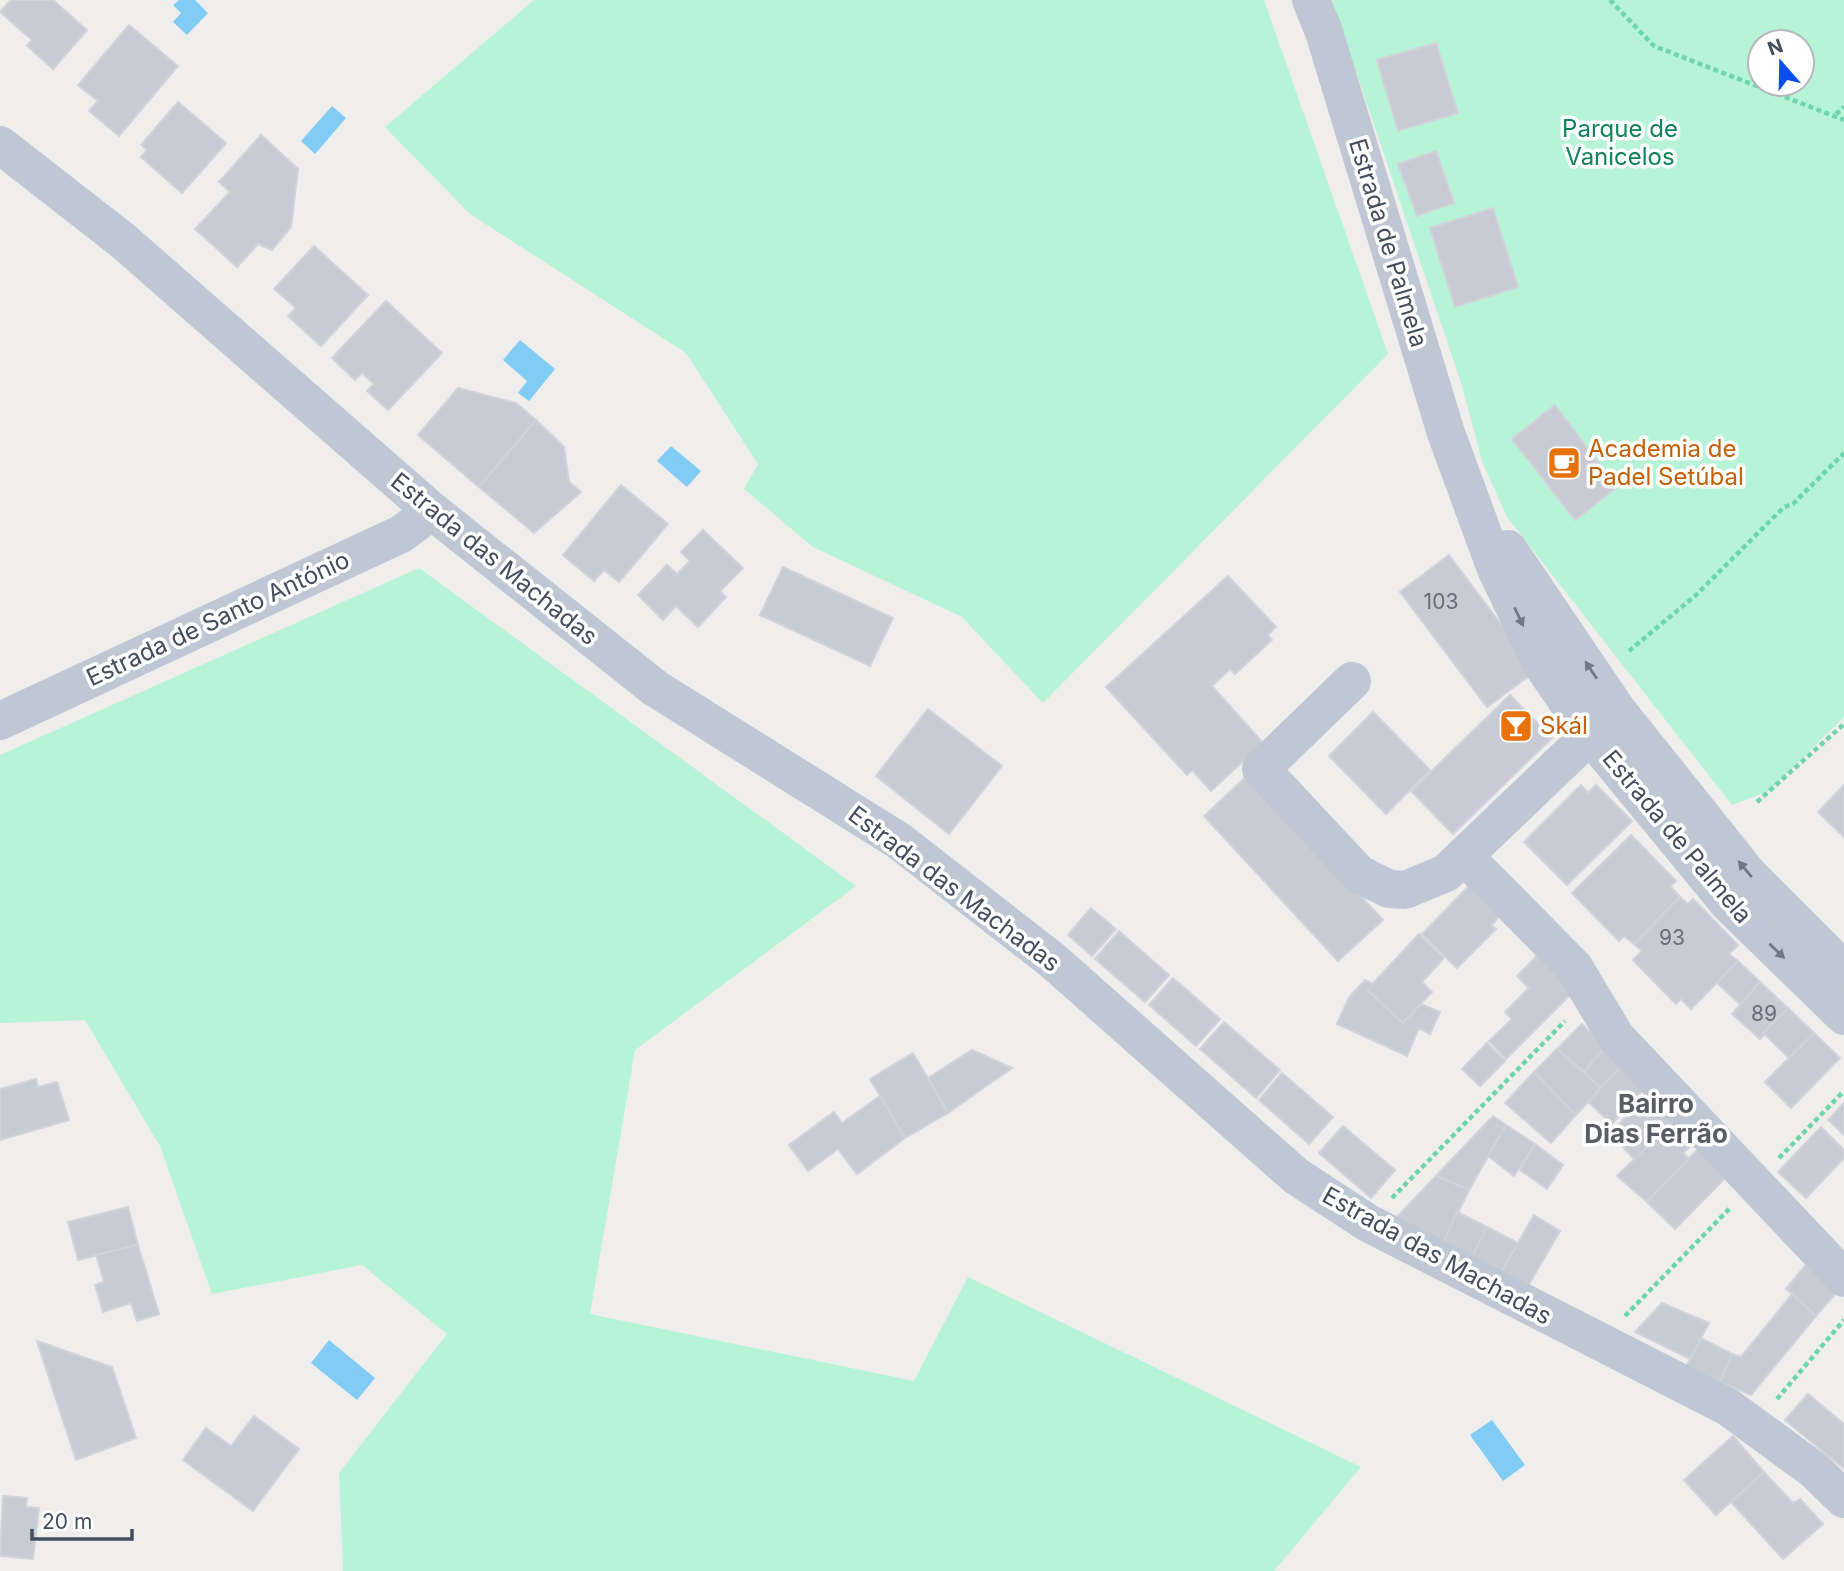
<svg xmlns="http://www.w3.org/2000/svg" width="1844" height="1571" viewBox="0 0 1844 1571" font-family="Inter,sans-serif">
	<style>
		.green { fill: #b7f3d6; fill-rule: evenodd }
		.water { fill: #80ccf4 }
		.building { fill: #c9cbd4; stroke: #d1d2da; stroke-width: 2 }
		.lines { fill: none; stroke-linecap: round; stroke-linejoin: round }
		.path { stroke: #6cd4ae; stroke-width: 4.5; stroke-dasharray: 5 3.5; stroke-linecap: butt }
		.minor { stroke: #bfc7d4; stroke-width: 38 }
		.oneway { fill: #6f7886 }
		.labels { text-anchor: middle; stroke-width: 7; stroke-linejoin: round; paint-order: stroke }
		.number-label { font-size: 21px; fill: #656c7a }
		.park-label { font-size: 24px; fill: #0e8459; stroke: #fff }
		.street-label { font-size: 24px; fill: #444d5c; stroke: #fff }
		.food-label { font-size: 24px; fill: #c56008; stroke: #fff; text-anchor: start }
		.neighbourhood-label { font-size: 26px; font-weight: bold; fill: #595c63; stroke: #fff }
	</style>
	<rect width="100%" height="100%" fill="#f0eded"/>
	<!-- green -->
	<g class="green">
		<path d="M534 0H1264L1388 354 1043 703 962 617 813 547 744 489 758 464 686 353 470 214 385 127Z"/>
		<path d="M1332 0H1844V717L1769 791 1732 805 1507 517 1483 464 1461 383ZM1760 42H1802V84H1760ZM1436 43 1457 113 1398 131 1377 60ZM1435 151 1454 203 1417 216 1399 164ZM1555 406 1616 487 1574 520 1512 439Z"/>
		<path d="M419 568 856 886 635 1050 590 1314 914 1381 968 1277 1361 1467 1274 1571H343L339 1473 447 1334 362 1265 212 1294 160 1146 85 1020 0 1023V755Z"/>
	</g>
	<!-- water -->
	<g class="water">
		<path d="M179 0H195L208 13 187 35 173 22 181 13 173 5Z"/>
		<path d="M332 106 346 118 315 154 301 141Z"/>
		<path d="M520 340 555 369 529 401 518 393 527 381 503 360Z"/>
		<path d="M671 446 701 471 687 487 657 461Z"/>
		<path d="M329 1340 375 1378 357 1400 311 1363Z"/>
		<path d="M1492 1420 1525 1465 1503 1481 1470 1435Z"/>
	</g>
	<!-- building -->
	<g class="building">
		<path d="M11 0H53L87 30 53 69 27 46 32 40 0 12Z"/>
		<path d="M129 25 178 66 119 136 89 111 98 101 78 85Z"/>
		<path d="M1436 43 1458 113 1398 131 1377 60Z"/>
		<path d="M178 102 226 143 182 193 141 157 147 150 141 145Z"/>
		<path d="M261 135 298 169 291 227 272 250 258 244 237 267 195 229 230 192 219 182Z"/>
		<path d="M1436 151 1454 203 1417 216 1398 164Z"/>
		<path d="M1493 208 1518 287 1455 307 1430 228Z"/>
		<path d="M314 246 368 295 321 346 288 316 296 308 274 289Z"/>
		<path d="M386 301 442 353 388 410 367 391 374 384 362 373 355 380 332 358Z"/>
		<path d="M458 388 516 403 536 420 479 487 418 435Z"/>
		<path d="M1555 405 1617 487 1575 520 1512 439Z"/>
		<path d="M536 420 564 447 569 482 581 492 534 533 479 487Z"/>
		<path d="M621 485 668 524 619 582 604 570 594 581 563 555Z"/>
		<path d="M703 530 743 568 720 591 726 597 698 627 676 606 663 620 638 595 667 565 677 574 690 561 681 552Z"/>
		<path d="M1449 555 1536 671 1487 707 1400 592Z"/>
		<path d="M783 567 893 618 870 666 760 615Z"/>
		<path d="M1228 576 1276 627 1268 635 1272 640 1235 674 1230 669 1212 686 1263 743 1211 791 1192 770 1187 775 1106 687Z"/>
		<path d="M1510 695 1552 738 1453 834 1411 791Z"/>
		<path d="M928 709 1002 766 949 834 876 776Z"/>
		<path d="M1373 712 1430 770 1386 814 1329 756Z"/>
		<path d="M1248 775 1383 920 1338 961 1204 816Z"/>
		<path d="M1581 785 1588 793 1596 785 1632 821 1567 885 1524 842Z"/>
		<path d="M1844 785V837L1818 812Z"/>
		<path d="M1631 835 1676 881 1670 886 1680 897 1634 944 1624 936 1619 941 1572 893Z"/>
		<path d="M1474 881 1505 912 1491 925 1496 929 1457 968 1422 934Z"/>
		<path d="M1680 897 1688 904 1693 899 1738 945 1729 954 1738 961 1691 1009 1681 999 1676 1004 1633 960 1642 951 1634 944Z"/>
		<path d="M1091 908 1116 929 1092 956 1068 935Z"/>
		<path d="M1119 931 1169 975 1145 1002 1095 959Z"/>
		<path d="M1419 934 1444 958 1422 982 1432 992 1403 1023 1367 990Z"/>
		<path d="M1542 951 1578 987 1506 1059 1489 1041 1512 1019 1505 1012 1529 988 1517 976Z"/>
		<path d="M1738 961 1760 982 1740 1004 1717 983Z"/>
		<path d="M1173 978 1220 1019 1196 1046 1149 1005Z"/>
		<path d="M1365 980 1373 984 1367 990 1403 1023 1421 1004 1440 1012 1430 1034 1419 1028 1407 1056 1337 1024 1349 997Z"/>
		<path d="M1760 982 1788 1008 1760 1039 1732 1014Z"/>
		<path d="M1788 1008 1814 1033 1789 1058 1763 1033Z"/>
		<path d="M1224 1022 1280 1070 1256 1098 1200 1049Z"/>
		<path d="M1582 1024 1605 1047 1584 1072 1557 1049Z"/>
		<path d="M1814 1033 1840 1058 1791 1108 1765 1082Z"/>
		<path d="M1487 1043 1505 1061 1480 1086 1462 1069Z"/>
		<path d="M1605 1047 1623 1064 1601 1088 1584 1072Z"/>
		<path d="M1557 1049 1601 1088 1576 1115 1534 1072Z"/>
		<path d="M972 1050 1012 1068 948 1113 928 1078Z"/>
		<path d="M913 1053 948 1113 905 1138 870 1079Z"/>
		<path d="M1623 1064 1647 1086 1612 1124 1588 1102Z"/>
		<path d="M1534 1072 1576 1115 1551 1143 1505 1103Z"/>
		<path d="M1282 1073 1333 1117 1309 1144 1259 1100Z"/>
		<path d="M36 1079 38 1087 57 1082 69 1120 0 1140V1089Z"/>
		<path d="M1648 1090 1677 1118 1635 1160 1611 1134Z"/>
		<path d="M880 1096 905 1138 857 1174 838 1149 808 1171 789 1145 834 1112 842 1123Z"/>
		<path d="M1844 1103V1135L1828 1120Z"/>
		<path d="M1493 1116 1506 1125 1469 1190 1436 1176Z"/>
		<path d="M1675 1120 1696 1141 1683 1153 1689 1159 1647 1202 1617 1176Z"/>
		<path d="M1506 1125 1535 1144 1514 1176 1488 1156Z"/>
		<path d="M1343 1126 1395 1170 1371 1198 1319 1153Z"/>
		<path d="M1821 1127 1844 1150V1158L1806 1198 1778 1172Z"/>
		<path d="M1535 1144 1563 1165 1547 1189 1520 1170Z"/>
		<path d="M1699 1148 1728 1175 1675 1229 1647 1202Z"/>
		<path d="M1436 1176 1469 1190 1444 1242 1396 1218Z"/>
		<path d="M128 1207 138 1245 78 1260 68 1222Z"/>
		<path d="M1457 1212 1487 1227 1472 1256 1444 1242Z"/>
		<path d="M1534 1215 1560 1231 1528 1286 1502 1271Z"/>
		<path d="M1487 1227 1518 1243 1502 1271 1472 1256Z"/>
		<path d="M138 1245 159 1314 137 1321 131 1303 103 1312 95 1285 104 1282 96 1255Z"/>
		<path d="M1813 1256 1843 1285 1816 1316 1786 1289Z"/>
		<path d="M1792 1294 1816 1316 1751 1395 1720 1382 1732 1354 1741 1357Z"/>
		<path d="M1662 1303 1709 1323 1690 1359 1635 1332Z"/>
		<path d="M1701 1338 1732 1354 1720 1382 1686 1367Z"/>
		<path d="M37 1341 112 1367 136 1438 76 1460Z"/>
		<path d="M1808 1394 1844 1424V1469L1785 1420Z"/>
		<path d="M254 1416 299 1449 253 1511 183 1460 206 1428 231 1446Z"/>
		<path d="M1733 1436 1764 1472 1716 1515 1684 1480Z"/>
		<path d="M1764 1472 1793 1503 1800 1499 1823 1524 1783 1559 1731 1502Z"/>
		<path d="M3 1496 27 1498 26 1507 39 1508 33 1559 0 1556Z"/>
	</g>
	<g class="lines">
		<!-- path -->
		<g class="path">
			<path d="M1610 0 1654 46 1844 120"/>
			<path d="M1836 114 1844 107"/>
			<path d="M1629 651 1696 595 1784 507 1793 504 1844 453"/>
			<path d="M1757 802 1844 724"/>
			<path d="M1779 1158 1844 1091"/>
			<path d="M1392 1198 1565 1021"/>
			<path d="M1625 1316 1731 1207"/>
			<path d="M1777 1399 1844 1320"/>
		</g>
		<!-- minor -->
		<g class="minor">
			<path d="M1311 0 1324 32 1446 433 1496 569 1541 663 1590 735 1729 904 1844 1016"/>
			<path d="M0 145 122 240 432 511 655 688 899 841 1052 960 1296 1176 1368 1223 1728 1407 1814 1470 1844 1499"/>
			<path d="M1508 549 1617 710 1749 875 1844 970"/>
			<path d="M1352 681 1261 769 1359 874 1389 889 1405 890 1446 873 1608 718"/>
			<path d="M0 721 401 534 432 511"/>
			<path d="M1464 856 1574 967 1616 1037 1844 1278"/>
		</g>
	</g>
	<!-- one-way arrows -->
	<defs><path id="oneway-solid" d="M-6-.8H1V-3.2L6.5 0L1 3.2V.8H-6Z" transform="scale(1.75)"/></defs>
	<g class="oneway">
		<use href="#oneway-solid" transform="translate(1519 617) rotate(65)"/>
		<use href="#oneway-solid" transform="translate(1591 670) rotate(-124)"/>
		<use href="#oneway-solid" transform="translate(1745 869) rotate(-130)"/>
		<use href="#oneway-solid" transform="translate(1777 951) rotate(44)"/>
	</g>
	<!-- icons -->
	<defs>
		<symbol id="cafe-square" viewBox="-11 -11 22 22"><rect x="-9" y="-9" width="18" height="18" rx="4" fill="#e8710a" stroke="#fff"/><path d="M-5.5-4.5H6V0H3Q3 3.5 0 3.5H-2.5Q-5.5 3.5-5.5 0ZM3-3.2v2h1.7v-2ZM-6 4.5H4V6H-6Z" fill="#fff"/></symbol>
		<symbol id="bar-square" viewBox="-11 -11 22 22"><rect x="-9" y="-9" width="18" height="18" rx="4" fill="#e8710a" stroke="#fff"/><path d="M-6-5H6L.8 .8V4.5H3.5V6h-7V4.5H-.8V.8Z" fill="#fff"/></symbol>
	</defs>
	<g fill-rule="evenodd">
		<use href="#cafe-square" x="1545" y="444" width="38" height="38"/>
		<use href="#bar-square" x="1497" y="707" width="38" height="38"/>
	</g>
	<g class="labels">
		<!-- number labels -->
		<g class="number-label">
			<text x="1441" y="609">103</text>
			<text x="1672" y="945">93</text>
			<text x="1764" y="1021">89</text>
		</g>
		<!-- park labels -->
		<g class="park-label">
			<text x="1620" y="137">Parque de<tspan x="1620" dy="28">Vanicelos</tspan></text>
		</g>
		<!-- street labels -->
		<g class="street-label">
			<text transform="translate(1388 243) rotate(73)" y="8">Estrada de Palmela</text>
			<text transform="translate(494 559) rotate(39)" y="8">Estrada das Machadas</text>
			<text transform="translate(218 619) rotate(-25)" y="8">Estrada de Santo António</text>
			<text transform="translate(1677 837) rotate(50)" y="8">Estrada de Palmela</text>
			<text transform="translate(954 889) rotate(37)" y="8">Estrada das Machadas</text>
			<text transform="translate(1437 1256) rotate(29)" y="8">Estrada das Machadas</text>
		</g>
		<!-- food labels -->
		<g class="food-label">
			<text x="1588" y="457">Academia de<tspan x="1588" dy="28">Padel Setúbal</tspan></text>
			<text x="1540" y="734">Skál</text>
		</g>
		<!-- neighbourhood labels -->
		<g class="neighbourhood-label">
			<text x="1656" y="1113">Bairro<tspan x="1656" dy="30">Dias Ferrão</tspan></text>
		</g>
	</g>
	<!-- north arrow -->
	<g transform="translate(1781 63) rotate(340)"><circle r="33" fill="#ffffff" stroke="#b4b8be" stroke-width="2"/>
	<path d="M0-5L12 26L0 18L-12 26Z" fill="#084eef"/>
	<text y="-10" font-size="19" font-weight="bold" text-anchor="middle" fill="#444d5c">N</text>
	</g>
	<!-- scale -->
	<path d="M32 1529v10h100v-10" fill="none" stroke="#444d5c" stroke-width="3.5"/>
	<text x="42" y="1529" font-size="21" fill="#444d5c" stroke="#ffffff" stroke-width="5" paint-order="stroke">20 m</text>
</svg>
